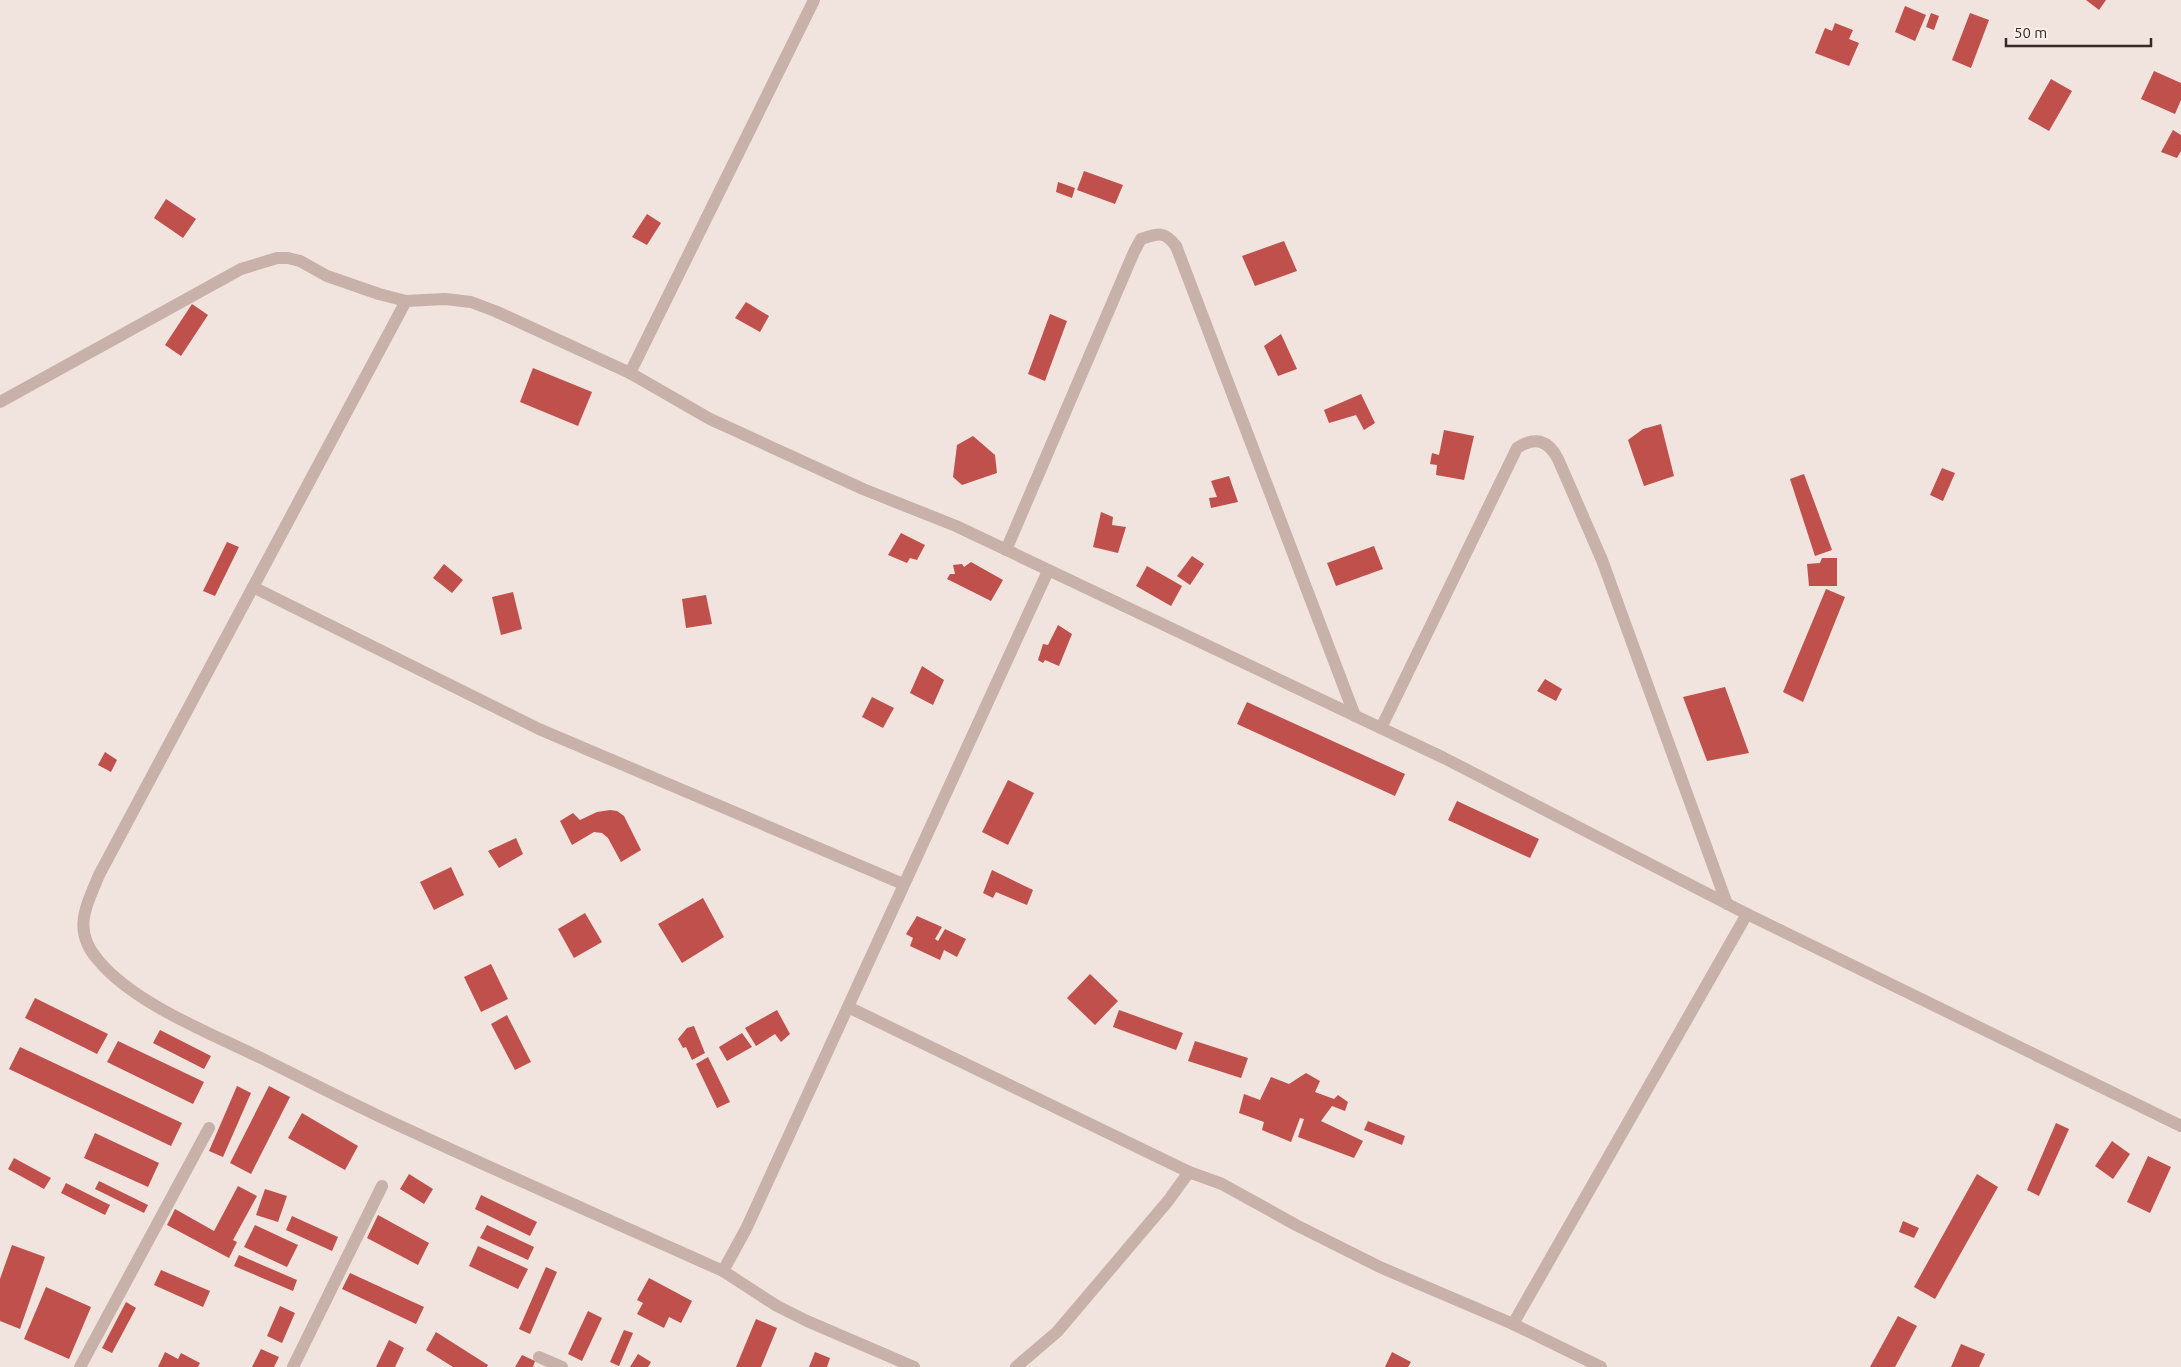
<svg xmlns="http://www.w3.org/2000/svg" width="2181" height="1367" viewBox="0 0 2181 1367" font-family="Ubuntu,sans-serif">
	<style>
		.building { fill: #bf504c }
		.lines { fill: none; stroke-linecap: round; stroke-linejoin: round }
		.minor { stroke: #c8b1a9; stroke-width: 12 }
	</style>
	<rect width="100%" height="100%" fill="#f1e3dd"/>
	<!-- building -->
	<g class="building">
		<path d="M2086 0H2106L2099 10Z"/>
		<path d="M1905 6 1926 15 1915 41 1895 32Z"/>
		<path d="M1931 13 1939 16 1934 30 1926 27Z"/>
		<path d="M1970 13 1989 20 1971 68 1952 60Z"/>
		<path d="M1835 23 1853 30 1849 39 1859 43 1849 66 1815 53 1825 28 1832 31Z"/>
		<path d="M2154 71 2181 83V100L2175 114 2141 99Z"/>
		<path d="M2051 79 2072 91 2049 131 2028 119Z"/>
		<path d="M2173 130 2181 135V151L2177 158 2161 152Z"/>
		<path d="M1084 171 1123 185 1115 204 1077 190Z"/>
		<path d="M1058 182 1075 188 1072 198 1056 192Z"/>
		<path d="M166 199 196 219 183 238 154 218Z"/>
		<path d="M647 214 661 223 647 245 632 237Z"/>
		<path d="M1284 241 1297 271 1255 286 1242 256Z"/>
		<path d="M746 302 769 316 760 332 735 318Z"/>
		<path d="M192 304 208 315 181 356 165 345Z"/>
		<path d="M1050 314 1067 321 1045 381 1028 374Z"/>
		<path d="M1281 334 1297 369 1278 376 1264 346Z"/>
		<path d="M533 368 592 392 578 426 520 402Z"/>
		<path d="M1361 394 1375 423 1364 430 1356 415 1329 423 1324 410Z"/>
		<path d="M1661 424 1674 476 1644 486 1628 440 1643 429Z"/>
		<path d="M1444 430 1474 436 1464 480 1436 475 1437 465 1430 464 1432 453 1439 455Z"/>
		<path d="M973 436 995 455 997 473 962 485 953 477 957 445Z"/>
		<path d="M1942 468 1955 473 1943 501 1930 495Z"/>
		<path d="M1804 474 1832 550 1815 556 1790 479Z"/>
		<path d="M1229 476 1238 502 1211 508 1209 498 1217 497 1211 481Z"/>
		<path d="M1101 512 1113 517 1112 525 1126 527 1118 553 1093 547Z"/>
		<path d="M901 533 925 545 917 560 910 558 907 563 888 555Z"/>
		<path d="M227 542 239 547 215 596 203 591Z"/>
		<path d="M1374 546 1383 569 1336 586 1327 563Z"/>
		<path d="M1192 556 1204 564 1190 585 1177 576Z"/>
		<path d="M1822 558H1837V586H1809L1807 564 1820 563Z"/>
		<path d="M971 562 1003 580 991 601 947 579 950 574H955L953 565 962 564 964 567Z"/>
		<path d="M444 564 463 580 452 593 433 578Z"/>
		<path d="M1147 566 1182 586 1171 606 1136 586Z"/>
		<path d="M1826 589 1845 597 1803 702 1783 692Z"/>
		<path d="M513 592 522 629 501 635 492 597Z"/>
		<path d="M706 595 712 624 686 628 682 599Z"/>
		<path d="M1058 625 1072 634 1059 666 1045 660 1043 663 1038 660 1043 644 1048 645Z"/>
		<path d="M922 666 944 680 933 705 910 693Z"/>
		<path d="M1545 679 1562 689 1556 701 1537 691Z"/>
		<path d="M1725 687 1749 753 1707 761 1683 697Z"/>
		<path d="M872 697 894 708 883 728 862 717Z"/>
		<path d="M1247 702 1405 774 1395 796 1237 724Z"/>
		<path d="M105 752 117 760 111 772 98 765Z"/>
		<path d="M1008 780 1034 793 1008 845 982 832Z"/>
		<path d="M1457 801 1539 839 1530 858 1448 820Z"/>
		<path d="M610 810 617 811 624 816 641 850 621 862 608 838 602 833 594 832 572 845 560 821 573 813 580 820 597 812Z"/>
		<path d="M516 838 523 854 499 868 488 851Z"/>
		<path d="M451 867 464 895 434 910 420 882Z"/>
		<path d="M992 870 1033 890 1027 905 996 892 993 898 983 893Z"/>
		<path d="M703 898 724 937 682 963 658 924Z"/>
		<path d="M585 913 602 942 574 958 558 929Z"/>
		<path d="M917 916 942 927 935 939 938 941 945 929 966 939 957 957 944 950 940 960 910 946 913 938 906 934Z"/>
		<path d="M491 964 508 999 481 1012 464 977Z"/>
		<path d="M1090 974 1118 1001 1095 1025 1067 998Z"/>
		<path d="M35 998 108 1034 97 1054 25 1018Z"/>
		<path d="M777 1010 790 1034 781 1042 775 1034 756 1046 745 1028Z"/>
		<path d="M1119 1010 1183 1033 1176 1050 1113 1027Z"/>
		<path d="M507 1015 531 1062 515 1070 491 1024Z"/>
		<path d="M694 1026 705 1053 692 1060 686 1047 683 1048 678 1039 687 1028Z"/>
		<path d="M160 1030 211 1056 204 1069 153 1043Z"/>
		<path d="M742 1033 752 1047 727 1061 719 1047Z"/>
		<path d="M118 1041 204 1082 193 1104 107 1062Z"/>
		<path d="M1195 1041 1248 1058 1241 1078 1188 1061Z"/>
		<path d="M20 1047 182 1123 171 1146 9 1069Z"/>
		<path d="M708 1057 730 1102 717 1108 696 1064Z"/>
		<path d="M1306 1073 1320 1081 1315 1092 1334 1099 1338 1095 1348 1102 1345 1111 1332 1106 1321 1121 1363 1141 1354 1158 1298 1137 1304 1119 1300 1118 1291 1142 1262 1130 1264 1122 1239 1113 1244 1094 1260 1100 1271 1077 1289 1084Z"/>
		<path d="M237 1086 251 1093 223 1157 209 1151Z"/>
		<path d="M269 1086 290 1097 251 1174 230 1163Z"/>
		<path d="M302 1113 358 1146 345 1170 288 1138Z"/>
		<path d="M1368 1121 1405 1136 1402 1145 1364 1130Z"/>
		<path d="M2056 1123 2069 1129 2039 1196 2027 1190Z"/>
		<path d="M95 1133 159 1163 148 1187 84 1158Z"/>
		<path d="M2112 1141 2130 1154 2113 1179 2095 1166Z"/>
		<path d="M2148 1156 2171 1167 2150 1213 2127 1202Z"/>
		<path d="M14 1158 51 1178 44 1189 8 1169Z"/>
		<path d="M409 1174 433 1189 424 1204 400 1189Z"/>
		<path d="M1977 1174 1998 1187 1935 1299 1914 1287Z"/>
		<path d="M99 1181 148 1205 144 1213 95 1189Z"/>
		<path d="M66 1183 110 1205 105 1215 61 1193Z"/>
		<path d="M238 1186 257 1196 233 1240 237 1242 229 1258 167 1225 175 1209 214 1231Z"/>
		<path d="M265 1189 287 1196 278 1222 256 1215Z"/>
		<path d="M481 1195 537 1222 530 1236 475 1209Z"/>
		<path d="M378 1215 429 1243 418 1265 367 1238Z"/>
		<path d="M292 1216 338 1237 332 1251 286 1230Z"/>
		<path d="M1903 1221 1919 1228 1914 1238 1899 1232Z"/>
		<path d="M255 1225 298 1245 287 1267 244 1247Z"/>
		<path d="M487 1225 534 1247 528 1260 480 1238Z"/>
		<path d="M12 1245 45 1257 20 1329 0 1321V1279Z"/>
		<path d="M478 1246 528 1269 518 1289 469 1266Z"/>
		<path d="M239 1255 297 1280 293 1291 234 1266Z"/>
		<path d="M546 1267 557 1272 530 1334 519 1329Z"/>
		<path d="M161 1270 210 1291 203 1307 154 1285Z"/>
		<path d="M350 1273 424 1307 416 1324 342 1289Z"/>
		<path d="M649 1278 692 1301 681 1323 669 1317 664 1328 637 1314 643 1303 637 1300Z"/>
		<path d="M46 1287 91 1307 69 1359 24 1339Z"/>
		<path d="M126 1302 136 1308 112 1353 102 1348Z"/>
		<path d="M280 1306 295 1313 282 1343 267 1336Z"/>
		<path d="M588 1311 602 1318 582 1361 568 1354Z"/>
		<path d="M1898 1316 1917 1326 1895 1367H1870Z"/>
		<path d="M756 1319 777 1328 761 1367H736Z"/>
		<path d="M624 1330 633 1333 619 1366 610 1362Z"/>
		<path d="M436 1332 488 1365 487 1367H453L426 1350Z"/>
		<path d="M389 1340 404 1348 395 1367H376Z"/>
		<path d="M1961 1344 1985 1354 1979 1367H1951Z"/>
		<path d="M261 1349 279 1357 274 1367H252Z"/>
		<path d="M165 1352 178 1359 181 1353 200 1363 198 1367H158Z"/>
		<path d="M815 1352 830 1358 827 1367H809Z"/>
		<path d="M1392 1352 1411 1362 1408 1367H1385Z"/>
		<path d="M638 1354 651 1362 648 1367H630Z"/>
		<path d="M522 1355 535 1361 533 1367H515Z"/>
	</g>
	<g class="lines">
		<!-- minor -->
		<g class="minor">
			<path d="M406 301 99 875C86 907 72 930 98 960 136 1006 218 1036 271 1063 318 1086 364 1110 411 1131 514 1179 619 1224 723 1271"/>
			<path d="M630 373 814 0"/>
			<path d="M0 402 241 269 277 258H288L300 261 327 276 379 294 406 301 445 299 471 302 495 311 630 373 710 419 863 489 956 526 1444 758 1747 914 2181 1126"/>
			<path d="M1006 550 1134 252 1141 239C1159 233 1164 231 1176 246L1355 716"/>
			<path d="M253 587 539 729 903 884"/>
			<path d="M1381 728 1517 448C1535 436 1548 440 1558 459L1602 560 1727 904"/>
			<path d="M848 1007 1189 1172 1222 1184 1296 1225 1382 1268 1513 1324 1601 1367"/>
			<path d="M1513 1324 1747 914"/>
			<path d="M539 1357 562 1367"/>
			<path d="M80 1367 209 1128"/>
			<path d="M293 1367 382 1186"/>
			<path d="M914 1367 807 1321 777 1306 723 1271 746 1229 1048 571"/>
			<path d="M1016 1367 1057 1332 1168 1201 1189 1172"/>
		</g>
	</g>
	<!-- scale -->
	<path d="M2006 38v8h145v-8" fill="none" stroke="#362a29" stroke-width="2.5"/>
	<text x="2014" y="38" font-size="15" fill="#362a29" stroke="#f9eee9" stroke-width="4" paint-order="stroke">50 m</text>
</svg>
